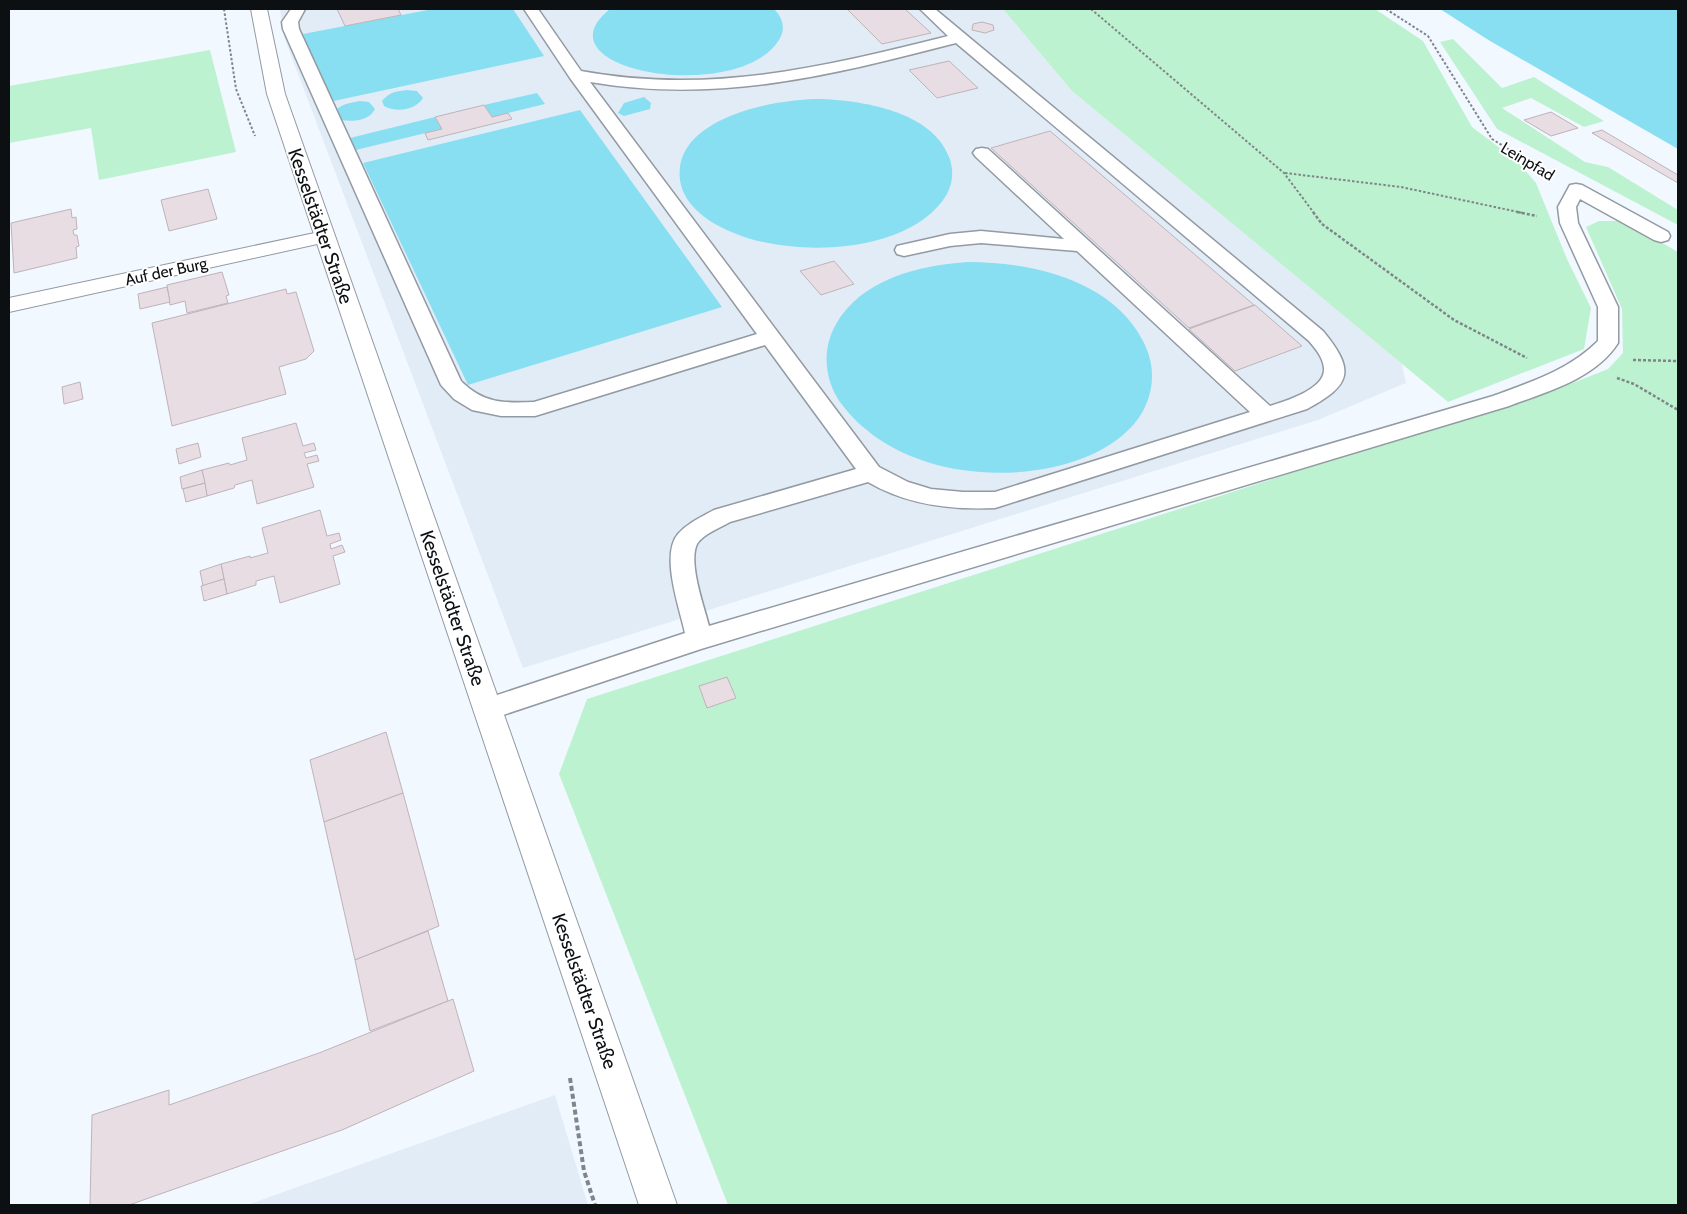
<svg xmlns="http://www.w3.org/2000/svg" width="1687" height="1214" viewBox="0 0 1687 1214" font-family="Cabin,sans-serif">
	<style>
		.built { fill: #e2ecf7 }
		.green { fill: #bdf2d0 }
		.water { fill: #89dff2 }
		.building { fill: #e8dde3; stroke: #beb3b9 }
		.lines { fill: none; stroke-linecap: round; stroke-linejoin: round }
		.lane-casing { stroke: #939aa2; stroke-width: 3 }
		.street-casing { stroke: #939aa2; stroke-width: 2 }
		.secondary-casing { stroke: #939aa2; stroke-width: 2 }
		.path-far2 { stroke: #80858a; stroke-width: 2; stroke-dasharray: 2.5 2; stroke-linecap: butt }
		.path-far1 { stroke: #80858a; stroke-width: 2.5; stroke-dasharray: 3 2; stroke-linecap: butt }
		.path { stroke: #80858a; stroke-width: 4; stroke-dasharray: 5 3; stroke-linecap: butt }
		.lane { fill: #fff; fill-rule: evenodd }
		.street { fill: #fff; fill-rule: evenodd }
		.secondary { fill: #fff; fill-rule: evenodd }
		.labels { text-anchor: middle; stroke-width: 4; stroke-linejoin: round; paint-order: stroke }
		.far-street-label { font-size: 16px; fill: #0d1013; stroke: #fff }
		.street-label { font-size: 19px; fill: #0d1013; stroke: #fff }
	</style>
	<rect width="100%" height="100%" fill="#f2f8ff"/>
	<!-- built -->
	<g class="built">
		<path d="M280 9H1003L1072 91 1402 364 1406 383 1318 420 523 668 284 37Z"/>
		<path d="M555 1095 588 1205H247Z"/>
	</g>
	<!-- green -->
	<g class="green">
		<path d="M1003 9H1375L1423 41 1472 127 1517 161 1536 183 1567 259 1591 308 1584 349 1448 402 1072 91Z"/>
		<path d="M1453 39 1502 88 1534 77 1604 121 1584 127 1531 98 1502 108 1585 162 1608 167 1678 210V225L1497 129 1440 42Z"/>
		<path d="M210 50 236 152 99 180 91 128 9 143V86Z"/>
		<path d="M1599 221H1624L1678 252V1205H728L559 774 587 699 1578 381 1608 369 1623 353 1622 309 1586 227Z"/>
	</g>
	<!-- water -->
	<g class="water">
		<path d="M433 9H513L544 56 329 102 303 34Z"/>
		<path d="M610 9H774C783 18 786 29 779 40 738 106 533 70 610 9Z"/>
		<path d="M1440 9H1678V149L1490 41Z"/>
		<path d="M407 90 417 91 423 98C416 110 396 113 384 106L382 101C389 92 397 91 407 90Z"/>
		<path d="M537 93 545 104 492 117 484 105Z"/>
		<path d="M644 97 651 103 650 109 624 116 618 113 624 103Z"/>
		<path d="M818 99C861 100 932 111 949 157 954 169 953 183 947 194 911 255 792 258 734 233 711 224 684 207 680 180 672 118 775 99 818 99Z"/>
		<path d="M360 101 369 102 375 109C369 121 353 122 341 120L334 112C341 104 349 103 360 101Z"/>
		<path d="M580 110 722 307 468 385 363 163Z"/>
		<path d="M435 117 442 129 356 150 350 138Z"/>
		<path d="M968 262C1031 262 1112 280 1143 341 1155 364 1155 388 1143 411 1129 436 1102 452 1075 461 1000 486 895 473 843 406 825 383 821 352 835 326 860 279 920 265 968 262Z"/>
	</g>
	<!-- building -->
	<g class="building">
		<path d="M337 9H398L401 15 345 26Z"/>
		<path d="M847 9H905L931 33 882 44Z"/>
		<path d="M982 22 993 25 994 30 985 33 972 30 973 24Z"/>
		<path d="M949 61 978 88 937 98 909 70Z"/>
		<path d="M484 105 492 117 508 113 512 119 428 140 425 133 442 129 435 117Z"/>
		<path d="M1551 112 1578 128 1551 136 1524 120Z"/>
		<path d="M1602 130 1678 175V183L1592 133Z"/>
		<path d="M1050 131 1254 305 1189 328 991 148Z"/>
		<path d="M208 189 217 219 169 231 161 200Z"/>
		<path d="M71 209 72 218 76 217 77 229 73 230 74 235H77L79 246 76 247 77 258 14 273 11 223Z"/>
		<path d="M834 261 854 284 821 295 800 271Z"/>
		<path d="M222 272 229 295 226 296 228 303 187 313 185 301 170 305 167 285Z"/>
		<path d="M167 287 170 302 140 309 138 294Z"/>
		<path d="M286 289 287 294 296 292 314 351 306 359 279 367 286 394 172 426 152 323Z"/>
		<path d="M1255 305 1302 346 1235 371 1189 329Z"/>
		<path d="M80 382 83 399 64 404 62 387Z"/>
		<path d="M296 423 303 446 314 443 316 450 304 453 306 458 317 455 319 461 307 464 314 487 257 504 252 480 235 485 234 488 207 496 202 470 229 463 230 465 247 460 242 438Z"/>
		<path d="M198 443 201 457 179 464 176 449Z"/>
		<path d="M202 470 205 483 182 489 180 477Z"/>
		<path d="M205 483 207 496 186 502 183 489Z"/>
		<path d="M320 510 327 536 339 533 341 540 330 544 331 549 342 545 345 552 333 556 340 584 280 603 274 576 256 581V585L227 594 221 564 250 556V558L268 553 262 528Z"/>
		<path d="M221 564 224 579 203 586 200 571Z"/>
		<path d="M224 579 227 594 204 601 201 586Z"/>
		<path d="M727 677 736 698 707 708 699 686Z"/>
		<path d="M386 732 403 793 324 822 310 760Z"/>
		<path d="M403 793 439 926 355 960 324 822Z"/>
		<path d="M428 931 448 1001 370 1031 355 960Z"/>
		<path d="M453 999 474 1071 342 1130 129 1205H90L92 1115 169 1090V1105L319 1053Z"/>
	</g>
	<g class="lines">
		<defs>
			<path id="lane" d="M291 9H305L298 22 299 29 461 381C484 404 504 403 534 402L757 334 570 78 524 9H538L581 71C711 95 823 67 948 36L920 9H935L1323 331C1356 371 1351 385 1307 409L995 508C951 510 907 505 868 482L730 522C720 528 703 534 697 544 688 563 704 606 709 626L1493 396C1531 382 1569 370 1598 341V307L1560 223 1558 207 1570 185 1576 184 1582 185 1668 232 1670 236 1668 240 1661 242 1654 240 1580 199 1576 207 1578 223 1618 307V343C1595 379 1546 392 1509 406L701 649 488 720 479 717 475 709 479 701 685 633C680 609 660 555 678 534 688 523 701 517 714 510L856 469 765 345 535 416H501L472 410 454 399 441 385 283 29 282 22ZM956 43 1309 341C1315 348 1323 357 1324 368 1326 389 1286 401 1270 406L988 149 982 148 976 149 973 153 976 157 1064 239 981 231 950 234 897 246 895 250 897 254 904 256 950 246 981 243 1077 251 1250 412 995 492H963L931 489 908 482 879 467 590 82C719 104 832 75 956 43Z"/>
			<path id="street" d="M324 231 331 233 334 237 331 241 9 312V298Z"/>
			<path id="secondary" d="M251 9H267L285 94 677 1205H639L267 94Z"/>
		</defs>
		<!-- lane casing -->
		<use href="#lane" class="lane-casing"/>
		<!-- street casing -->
		<use href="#street" class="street-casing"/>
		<!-- secondary casing -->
		<use href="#secondary" class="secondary-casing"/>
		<!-- path-far2 -->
		<g class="path-far2">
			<path d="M224 9 236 89 255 136"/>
			<path d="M1091 9 1284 173 1314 213"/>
			<path d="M1386 9 1428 36 1492 139 1550 175"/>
			<path d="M1285 173 1401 187 1523 213"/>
		</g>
		<!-- path-far1 -->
		<g class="path-far1">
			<path d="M1313 212 1322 224 1454 320 1527 358"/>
			<path d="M1517 212 1537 216"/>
			<path d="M1633 360 1678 361"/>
			<path d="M1617 378 1634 384 1678 410"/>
		</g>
		<!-- path -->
		<path class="path" d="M570 1078 584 1171 595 1205"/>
		<!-- lane -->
		<use href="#lane" class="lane"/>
		<!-- street -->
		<use href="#street" class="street"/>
		<!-- secondary -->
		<use href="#secondary" class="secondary"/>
	</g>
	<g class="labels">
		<!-- far-street labels -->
		<g class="far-street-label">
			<text transform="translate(1528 161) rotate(31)" y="6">Leinpfad</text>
			<text transform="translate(166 271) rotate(-12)" y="6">Auf der Burg</text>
		</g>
		<!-- street labels -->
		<g class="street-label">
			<text transform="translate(321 226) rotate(71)" y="7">Kesselstädter Straße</text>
			<text transform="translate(453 608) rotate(71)" y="7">Kesselstädter Straße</text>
			<text transform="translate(585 991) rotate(71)" y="7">Kesselstädter Straße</text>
		</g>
	</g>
	<!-- border -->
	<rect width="1687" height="1214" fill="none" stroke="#0d1013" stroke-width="20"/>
</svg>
